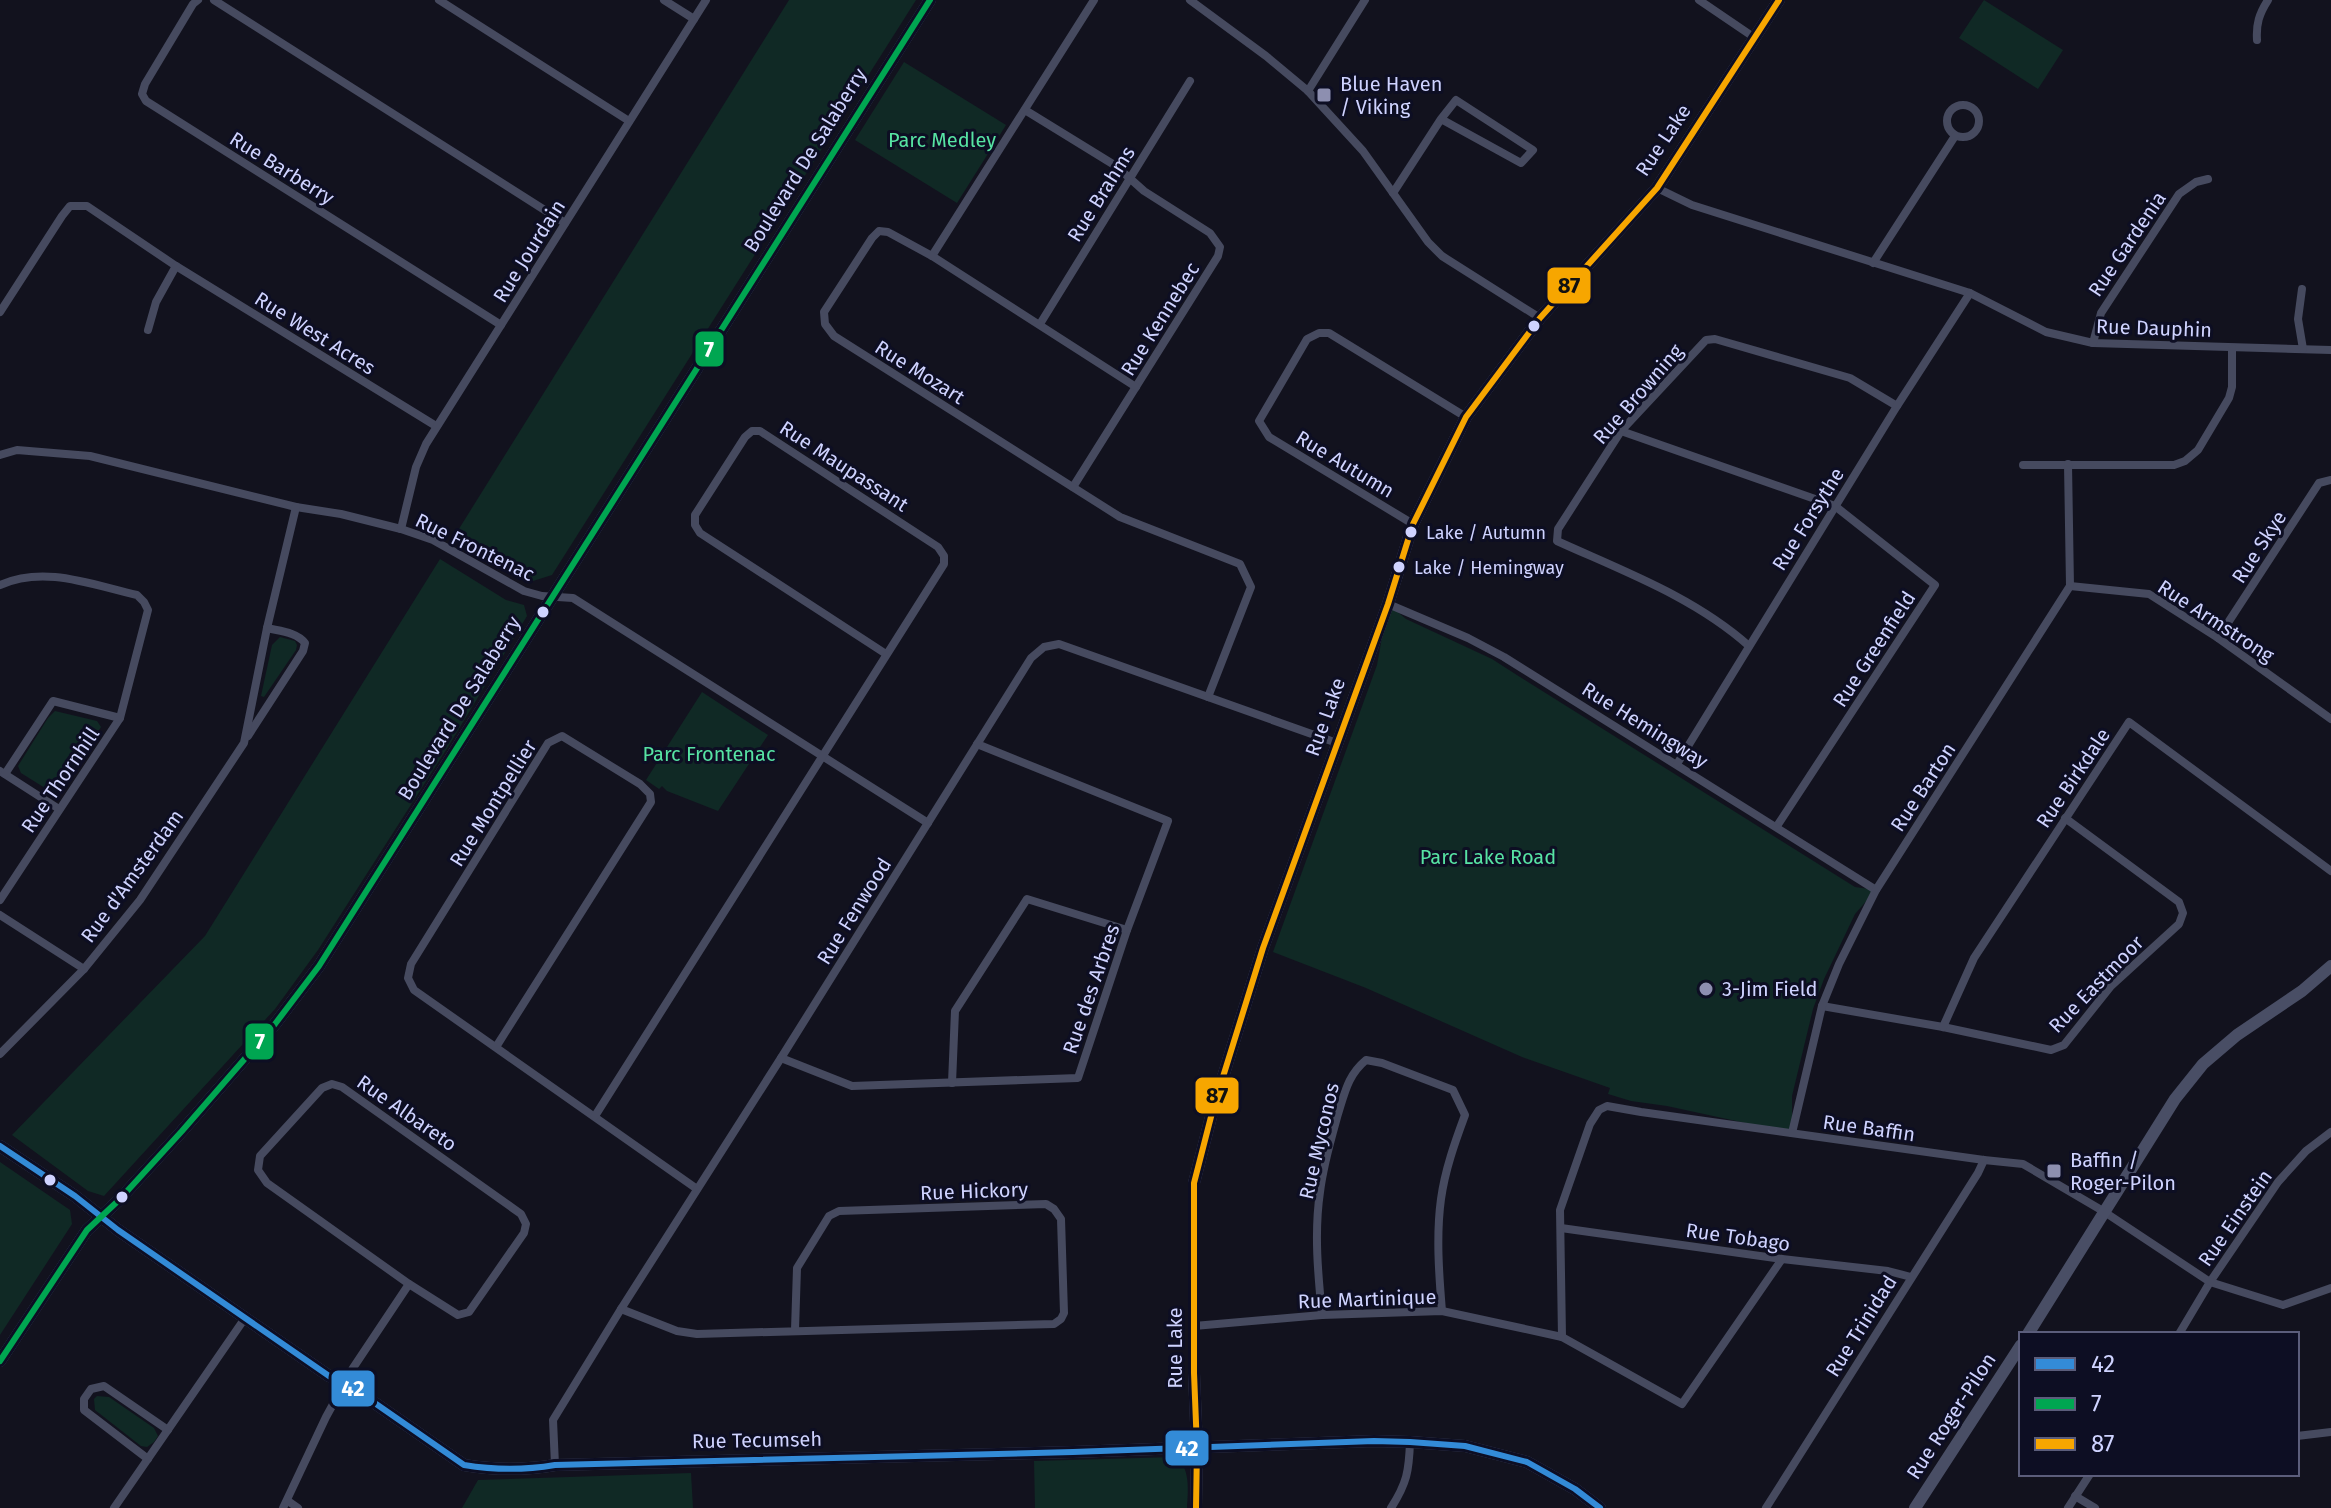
<svg xmlns="http://www.w3.org/2000/svg" width="2331" height="1508" viewBox="0 0 2331 1508" font-family="'Fira Sans',sans-serif">
	<style>
		.green { fill: #102925 }
		.lines { fill: none; stroke-linecap: round; stroke-linejoin: round }
		.street { stroke: #464a5f; stroke-width: 8 }
		.secondary { stroke: #494e65; stroke-width: 12 }
		.bus-1-casing { stroke: #0d0e23; stroke-width: 12 }
		.bus-2-casing { stroke: #0d0e23; stroke-width: 12 }
		.bus-3-casing { stroke: #0d0e23; stroke-width: 12 }
		.bus-1 { stroke: #338bd7; stroke-width: 6 }
		.bus-2 { stroke: #00a651; stroke-width: 6 }
		.bus-3 { stroke: #f7a600; stroke-width: 6 }
		.poi-dot { fill: #8d8fb0; stroke: #0d0e23; stroke-width: 3 }
		.bus-dot { fill: #cfd3ff; stroke: #0d0e23; stroke-width: 3 }
		.labels { text-anchor: middle; stroke-width: 6; stroke-linejoin: round; paint-order: stroke }
		.bus-label { font-size: 18px; fill: #cfd3ff; stroke: #0d0e23; text-anchor: start }
		.poi-label { font-size: 20px; fill: #cfd3ff; stroke: #0d0e23; text-anchor: start }
		.park-label { font-size: 20px; fill: #57e3a3; stroke: #0d0e23 }
		.street-label { font-size: 20px; fill: #cfd3ff; stroke: #0d0e23 }
		.line-badge { stroke: #0d0e23; stroke-width: 3 }
		.badge-label { font-size: 22px; text-anchor: middle; font-weight: bold; fill: #fff }
		.pale-badge-label { font-size: 22px; text-anchor: middle; font-weight: bold; fill: #111 }
	</style>
	<rect width="100%" height="100%" fill="#12121e"/>
	<!-- green -->
	<g class="green">
		<path d="M789 0H916L552 575 533 581 452 540Z"/>
		<path d="M1984 0 2063 50 2038 89 1959 38Z"/>
		<path d="M904 62 1006 125 957 203 855 140Z"/>
		<path d="M440 559 506 600 524 605 527 616 448 747 318 950 275 1009 104 1196 88 1191 12 1135 205 936Z"/>
		<path d="M1388 604 1406 619 1492 659 1520 677 1855 887 1876 890 1855 914 1824 979 1813 1009 1792 1096V1133L1667 1106 1631 1101 1608 1094 1610 1088 1522 1057 1366 988 1273 952 1377 665Z"/>
		<path d="M280 637 295 641 297 645 296 650 264 697 261 696 272 645Z"/>
		<path d="M702 692 768 735 718 811 667 791 662 786 659 789 646 780Z"/>
		<path d="M55 711 97 721 101 727 60 790 53 793 21 773 18 766 48 718Z"/>
		<path d="M0 1162 70 1210 72 1224 0 1335Z"/>
		<path d="M97 1396 109 1397 154 1428 158 1436 154 1442 147 1447 141 1446 95 1410 94 1399Z"/>
		<path d="M1175 1457C1191 1467 1188 1492 1187 1508H1035L1034 1461Z"/>
		<path d="M691 1473 693 1508H462L478 1480Z"/>
	</g>
	<g class="lines">
		<!-- street -->
		<g class="street">
			<path d="M198 0 193 4 145 84 142 94 146 101 501 325"/>
			<path d="M214 0 565 223"/>
			<path d="M439 0 629 121"/>
			<path d="M664 0 694 19"/>
			<path d="M1190 0 1266 56 1308 91 1363 151 1428 242 1442 256 1540 318"/>
			<path d="M1699 0 1755 38"/>
			<path d="M2257 40C2256 24 2259 14 2268 0"/>
			<path d="M1308 91 1365 0"/>
			<circle cx="1963" cy="121" r="16"/>
			<path d="M1025 110 1116 166 1144 191 1210 233 1220 247 1218 256 1073 487"/>
			<path d="M1657 188 1692 205 1970 293 2046 332 2093 343 2331 350"/>
			<path d="M1393 193 1441 119 1456 100 1533 150 1521 163 1441 119"/>
			<path d="M932 256 1094 0"/>
			<path d="M1873 263 1955 136"/>
			<path d="M2302 289 2298 319 2303 349"/>
			<path d="M0 312 62 216 70 206H87L176 266 436 426"/>
			<path d="M1040 324 1190 81"/>
			<path d="M148 330 156 302 176 266"/>
			<path d="M2093 343 2101 313 2179 194 2196 182 2208 179"/>
			<path d="M1136 387 932 256 888 232 879 231 872 238 824 312 825 324 834 336 1120 517 1240 564 1251 587 1208 697"/>
			<path d="M1621 431 1835 506 1935 585 1777 826"/>
			<path d="M0 455 17 450 90 456 296 507 341 514 401 529 433 540 524 591 542 596 573 598 928 823"/>
			<path d="M2023 465H2174L2185 461 2198 450 2229 398 2232 387V348"/>
			<path d="M1413 524 1269 437 1259 421 1307 339 1319 333H1329L1466 417"/>
			<path d="M401 529 416 467 426 444 706 0"/>
			<path d="M0 585C45 565 92 585 137 595L144 602 148 610 120 718 0 900"/>
			<path d="M2070 586 2149 594 2218 638 2331 719"/>
			<path d="M1388 604 1468 638 1504 657 1876 890"/>
			<path d="M2218 638 2319 483 2331 480"/>
			<path d="M1749 646C1694 597 1623 571 1557 541L1558 529 1621 431 1706 340 1715 339 1850 378 1897 406"/>
			<path d="M248 736 303 651 305 643C297 632 279 631 267 628"/>
			<path d="M1677 764 1897 406 1970 293"/>
			<path d="M0 771 59 809"/>
			<path d="M5 774 53 701 120 718"/>
			<path d="M0 915 84 969"/>
			<path d="M1822 1006 1943 1027 2051 1050 2064 1045 2111 986 2179 924 2183 913 2179 902 2065 818"/>
			<path d="M1943 1027 1974 958 2129 722 2331 871"/>
			<path d="M496 1047 651 802 650 794 640 784 562 736 548 743 411 964 408 978 414 990 697 1189"/>
			<path d="M0 1054 84 969 140 900 244 743 267 628 296 507"/>
			<path d="M781 1058 852 1086 1078 1078 1127 930 1168 821 977 744"/>
			<path d="M952 1083 955 1011 1027 899 1127 930"/>
			<path d="M332 1084 342 1087 521 1214 526 1224 524 1233 469 1312 458 1315 409 1284 267 1183 258 1170 260 1156 322 1088Z"/>
			<path d="M595 1116 944 564V556L938 547 760 431H752L745 437 695 515V525L700 533 886 654"/>
			<path d="M1792 1133 1822 1006 1839 964 1876 890 2070 586 2068 464"/>
			<path d="M1561 1228 1782 1259 1888 1271 1911 1277"/>
			<path d="M621 1309 677 1331 697 1334 1054 1324 1061 1319 1064 1313 1061 1219 1054 1209 1046 1204 839 1211 829 1216 797 1268 795 1330"/>
			<path d="M1322 1315C1318 1274 1314 1233 1320 1192 1323 1166 1331 1139 1338 1114 1345 1092 1348 1075 1366 1060L1382 1063 1453 1090 1465 1115C1455 1142 1445 1170 1441 1199 1436 1235 1439 1275 1442 1311"/>
			<path d="M1194 1326 1322 1315 1442 1311 1562 1337 1682 1404 1782 1259"/>
			<path d="M2179 1334 2210 1282 2278 1182 2306 1151 2331 1132"/>
			<path d="M1562 1337 1560 1210 1590 1124 1599 1110 1607 1106 1641 1112 1984 1160 2023 1164 2103 1211 2210 1282 2283 1305 2331 1288"/>
			<path d="M2297 1436 2331 1432"/>
			<path d="M148 1459 84 1410V1399L91 1389 104 1386 168 1430"/>
			<path d="M555 1465 553 1420 621 1309 781 1058 1031 658 1044 647 1059 644 1337 743"/>
			<path d="M2075 1496 2095 1508"/>
			<path d="M288 1501 298 1508"/>
			<path d="M114 1508 245 1318"/>
			<path d="M283 1508 326 1417 353 1368 409 1284"/>
			<path d="M1391 1508C1407 1483 1409 1471 1410 1442"/>
			<path d="M1766 1508 1978 1173 1984 1160"/>
			<path d="M2068 1508 2090 1474"/>
		</g>
		<!-- secondary -->
		<g class="secondary">
			<path d="M0 1146 75 1196 118 1230 329 1376 356 1390 464 1465C494 1470 526 1470 555 1465L1073 1452 1374 1441 1410 1442 1465 1446 1527 1462 1575 1489 1600 1508"/>
			<path d="M2028 1334 2175 1099 2203 1064 2237 1035 2302 991 2331 966"/>
			<path d="M0 1361 87 1230 119 1200 182 1131 275 1024 319 966 930 0"/>
			<path d="M1196 1508 1197 1448 1194 1373V1183L1213 1109 1263 948 1388 604 1413 524 1466 417 1540 318 1657 188 1779 0"/>
			<path d="M1915 1508 2021 1345"/>
		</g>
		<defs>
			<path id="bus-1" d="M0 1146 75 1196 118 1230 329 1376 356 1390 464 1465C494 1470 526 1470 555 1465L1073 1452 1374 1441 1410 1442 1465 1446 1527 1462 1575 1489 1600 1508"/>
			<path id="bus-2" d="M0 1361 87 1230 119 1200 182 1131 275 1024 319 966 930 0"/>
			<path id="bus-3" d="M1196 1508 1197 1448 1194 1373V1183L1213 1109 1263 948 1388 604 1413 524 1466 417 1540 318 1657 188 1779 0"/>
		</defs>
		<!-- bus-1 casing -->
		<use href="#bus-1" class="bus-1-casing"/>
		<!-- bus-2 casing -->
		<use href="#bus-2" class="bus-2-casing"/>
		<!-- bus-3 casing -->
		<use href="#bus-3" class="bus-3-casing"/>
		<!-- bus-1 -->
		<use href="#bus-1" class="bus-1"/>
		<!-- bus-2 -->
		<use href="#bus-2" class="bus-2"/>
		<!-- bus-3 -->
		<use href="#bus-3" class="bus-3"/>
	</g>
	<!-- markers -->
	<g class="poi-dot">
		<rect x="1316" y="87" width="16" height="16" rx="4"/>
		<circle cx="1706" cy="989" r="8"/>
		<rect x="2046" y="1163" width="16" height="16" rx="4"/>
	</g>
	<g class="bus-dot">
		<circle cx="1534" cy="326" r="7"/>
		<circle cx="1411" cy="532" r="7"/>
		<circle cx="1399" cy="567" r="7"/>
		<circle cx="543" cy="612" r="7"/>
		<circle cx="50" cy="1180" r="7"/>
		<circle cx="122" cy="1197" r="7"/>
	</g>
	<g class="labels">
		<!-- bus labels -->
		<g class="bus-label">
			<text x="1426" y="539">Lake / Autumn</text>
			<text x="1414" y="574">Lake / Hemingway</text>
		</g>
		<!-- poi labels -->
		<g class="poi-label">
			<text x="1340" y="91">Blue Haven<tspan x="1340" dy="23">/ Viking</tspan></text>
			<text x="1722" y="996">3-Jim Field</text>
			<text x="2070" y="1167">Baffin /<tspan x="2070" dy="23">Roger-Pilon</tspan></text>
		</g>
		<!-- park labels -->
		<g class="park-label">
			<text x="942" y="147">Parc Medley</text>
			<text x="709" y="761">Parc Frontenac</text>
			<text x="1488" y="864">Parc Lake Road</text>
		</g>
		<!-- street labels -->
		<g class="street-label">
			<text transform="translate(1663 140) rotate(-56)" y="7">Rue Lake</text>
			<text transform="translate(805 160) rotate(-58)" y="7">Boulevard De Salaberry</text>
			<text transform="translate(282 168) rotate(32)" y="7">Rue Barberry</text>
			<text transform="translate(1101 194) rotate(-58)" y="7">Rue Brahms</text>
			<text transform="translate(2127 244) rotate(-56)" y="7">Rue Gardenia</text>
			<text transform="translate(529 251) rotate(-58)" y="7">Rue Jourdain</text>
			<text transform="translate(1160 319) rotate(-58)" y="7">Rue Kennebec</text>
			<text transform="translate(2154 328) rotate(2)" y="7">Rue Dauphin</text>
			<text transform="translate(315 333) rotate(32)" y="7">Rue West Acres</text>
			<text transform="translate(920 372) rotate(32)" y="7">Rue Mozart</text>
			<text transform="translate(1638 394) rotate(-49)" y="7">Rue Browning</text>
			<text transform="translate(1345 464) rotate(31)" y="7">Rue Autumn</text>
			<text transform="translate(844 466) rotate(33)" y="7">Rue Maupassant</text>
			<text transform="translate(1808 519) rotate(-58)" y="7">Rue Forsythe</text>
			<text transform="translate(475 547) rotate(26)" y="7">Rue Frontenac</text>
			<text transform="translate(2259 547) rotate(-57)" y="7">Rue Skye</text>
			<text transform="translate(2216 621) rotate(33)" y="7">Rue Armstrong</text>
			<text transform="translate(1874 649) rotate(-57)" y="7">Rue Greenfield</text>
			<text transform="translate(459 708) rotate(-58)" y="7">Boulevard De Salaberry</text>
			<text transform="translate(1325 717) rotate(-70)" y="7">Rue Lake</text>
			<text transform="translate(1645 725) rotate(32)" y="7">Rue Hemingway</text>
			<text transform="translate(2073 778) rotate(-56)" y="7">Rue Birkdale</text>
			<text transform="translate(60 780) rotate(-56)" y="7">Rue Thornhill</text>
			<text transform="translate(1923 787) rotate(-57)" y="7">Rue Barton</text>
			<text transform="translate(493 803) rotate(-58)" y="7">Rue Montpellier</text>
			<text transform="translate(132 876) rotate(-54)" y="7">Rue d'Amsterdam</text>
			<text transform="translate(854 911) rotate(-58)" y="7">Rue Fenwood</text>
			<text transform="translate(2096 984) rotate(-46)" y="7">Rue Eastmoor</text>
			<text transform="translate(1091 989) rotate(-71)" y="7">Rue des Arbres</text>
			<text transform="translate(407 1113) rotate(35)" y="7">Rue Albareto</text>
			<text transform="translate(1869 1128) rotate(8)" y="7">Rue Baffin</text>
			<text transform="translate(1319 1141) rotate(-77)" y="7">Rue Myconos</text>
			<text transform="translate(974 1191) rotate(-2)" y="7">Rue Hickory</text>
			<text transform="translate(2235 1218) rotate(-55)" y="7">Rue Einstein</text>
			<text transform="translate(1738 1237) rotate(8)" y="7">Rue Tobago</text>
			<text transform="translate(1367 1299) rotate(-2)" y="7">Rue Martinique</text>
			<text transform="translate(1861 1326) rotate(-58)" y="7">Rue Trinidad</text>
			<text transform="translate(1175 1348) rotate(-90)" y="7">Rue Lake</text>
			<text transform="translate(1951 1416) rotate(-57)" y="7">Rue Roger-Pilon</text>
			<text transform="translate(757 1440) rotate(-1)" y="7">Rue Tecumseh</text>
		</g>
	</g>
	<g class="line-badge">
		<rect x="1546" y="266" width="46" height="39" rx="8" fill="#f7a600"/>
		<rect x="694" y="330" width="31" height="38" rx="8" fill="#00a651"/>
		<rect x="244" y="1022" width="31" height="39" rx="8" fill="#00a651"/>
		<rect x="1194" y="1076" width="46" height="39" rx="8" fill="#f7a600"/>
		<rect x="330" y="1369" width="46" height="39" rx="8" fill="#338bd7"/>
		<rect x="1164" y="1429" width="46" height="38" rx="8" fill="#338bd7"/>
	</g>
	<g class="badge-label">
		<text x="709" y="357">7</text>
		<text x="260" y="1049">7</text>
		<text x="353" y="1396">42</text>
		<text x="1187" y="1456">42</text>
	</g>
	<g class="pale-badge-label">
		<text x="1569" y="293">87</text>
		<text x="1217" y="1103">87</text>
	</g>
	<!-- legend -->
	<rect x="2019" y="1332" width="280" height="144" fill="#0d0e23" stroke="#5b5d7b" stroke-width="2"/>
	<rect x="2035" y="1358" width="40" height="12" fill="#338bd7" stroke="#5b5d7b" stroke-width="2"/>
	<text x="2091" y="1372" font-size="24" fill="#cfd3ff">42</text>
	<rect x="2035" y="1398" width="40" height="12" fill="#00a651" stroke="#5b5d7b" stroke-width="2"/>
	<text x="2091" y="1412" font-size="24" fill="#cfd3ff">7</text>
	<rect x="2035" y="1438" width="40" height="12" fill="#f7a600" stroke="#5b5d7b" stroke-width="2"/>
	<text x="2091" y="1452" font-size="24" fill="#cfd3ff">87</text>
</svg>
